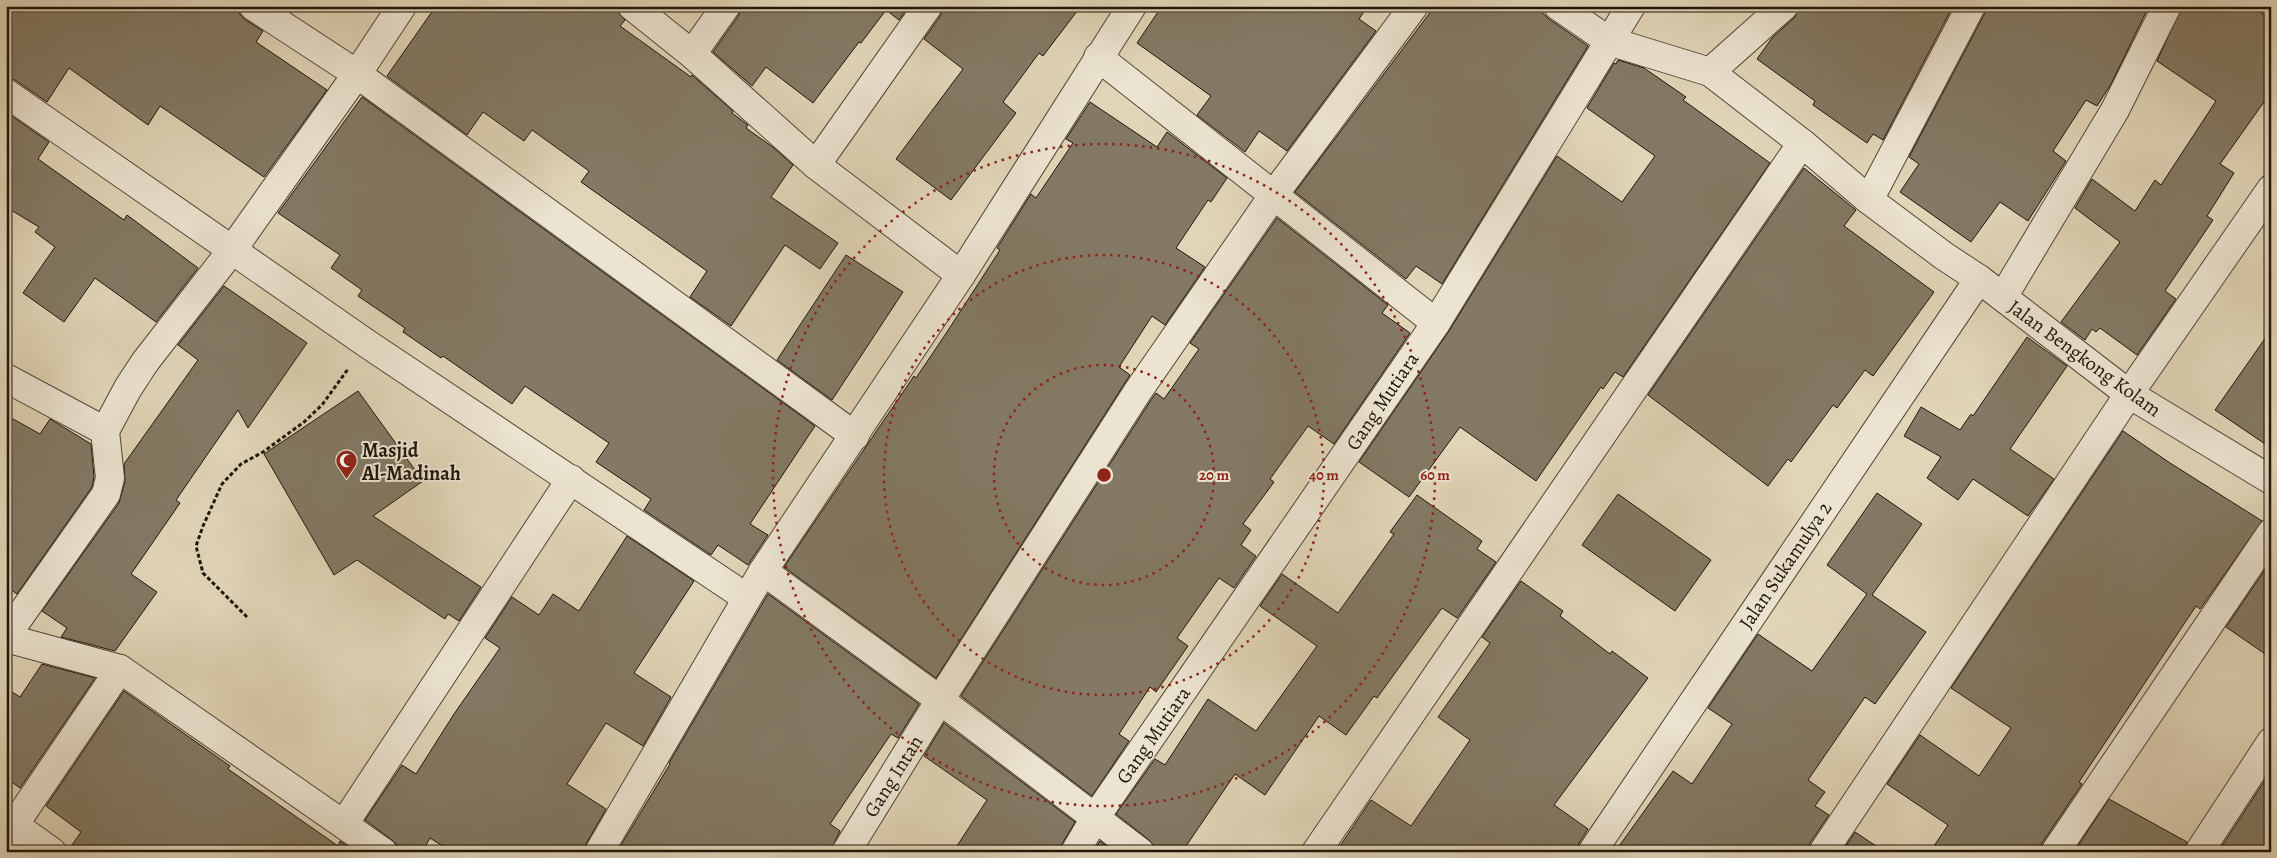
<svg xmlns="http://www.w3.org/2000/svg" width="2277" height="858" viewBox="0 0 2277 858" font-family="Alegreya,serif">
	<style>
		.building { fill: #837964; stroke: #1e160a }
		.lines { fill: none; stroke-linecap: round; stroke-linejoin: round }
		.minor-casing { stroke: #4f4636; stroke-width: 30 }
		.tertiary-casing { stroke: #4f4636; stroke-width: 30 }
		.path { stroke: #1e160a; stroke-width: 3; stroke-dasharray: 4 2.5; stroke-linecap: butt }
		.minor { stroke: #ece4d1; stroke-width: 28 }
		.tertiary { stroke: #ece4d1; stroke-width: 28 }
		.ring { fill: none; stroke: #8f2418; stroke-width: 2.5; stroke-dasharray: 2.5 5 }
		.labels { text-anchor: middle; stroke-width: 4; stroke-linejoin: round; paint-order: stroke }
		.street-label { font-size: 20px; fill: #1e160a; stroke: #ece4d1 }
		.poi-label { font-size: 20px; font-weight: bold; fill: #1e160a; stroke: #ece4d1; text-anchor: start }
		.centre { fill: #8f2418; stroke: #ece4d1; stroke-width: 2.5 }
		.ring-label { font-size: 15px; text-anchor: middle; font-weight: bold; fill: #8f2418; stroke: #ece4d1; stroke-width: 4; stroke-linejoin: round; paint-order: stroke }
	</style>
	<rect width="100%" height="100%" fill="#e1d5b8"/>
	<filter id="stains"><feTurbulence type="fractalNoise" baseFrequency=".004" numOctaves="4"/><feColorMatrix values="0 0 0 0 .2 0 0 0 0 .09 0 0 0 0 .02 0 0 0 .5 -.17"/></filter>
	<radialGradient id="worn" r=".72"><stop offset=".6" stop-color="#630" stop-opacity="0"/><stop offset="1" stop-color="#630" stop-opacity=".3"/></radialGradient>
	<!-- building -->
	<g class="building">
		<path d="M6 6H238L239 13 244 19 263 31 256 42 327 90 264 177 160 106 148 125 69 68 47 102 15 80 6 78Z"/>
		<path d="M436 6H617L618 12 625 20 620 26 691 77 692 75 733 111 732 113 748 125 746 128 774 148 793 165 771 197 838 243 820 269 785 245 731 326 690 297 707 271 581 182 589 171 532 130 524 141 483 112 467 135 387 76Z"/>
		<path d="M741 6H909L899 20 886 10 861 43 859 42 813 103 766 67 752 86 713 52 739 15Z"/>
		<path d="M943 6H1081L1043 56 1039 53 1003 102 1016 113 951 200 896 159 963 69 924 39 941 15Z"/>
		<path d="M1162 6H1368L1359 19 1376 31 1287 151 1259 131 1245 152 1197 115 1211 96 1137 43Z"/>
		<path d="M1435 6H1535L1549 19 1588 46 1442 284 1416 266 1406 279 1295 192Z"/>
		<path d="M1799 6H1953L1883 140 1873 134 1867 143 1813 105 1815 101 1757 59 1772 38 1795 17Z"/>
		<path d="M1986 6H2149L2111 84 2097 106 2086 100 2053 151 2066 161 2028 221 2000 202 1971 242 1900 192 1919 164 1909 157 1985 13Z"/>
		<path d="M2182 6H2252L2271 20V92L2220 164 2234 173 2207 216 2213 220 2165 291 2176 299 2137 355 2100 328 2096 332 2092 329 2085 340 2061 322 2120 242 2075 208 2092 179 2135 211 2155 180 2161 185 2216 101 2157 61Z"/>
		<path d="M1618 60 1644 68 1686 97 1683 100 1770 163 1623 377 1615 372 1603 389 1601 387 1536 481 1460 427 1409 497 1359 462 1449 331 1557 156 1622 202 1655 156 1587 108 1614 63 1616 64Z"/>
		<path d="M362 97 815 426 750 524 768 535 748 565 718 545 711 555 644 510 651 499 596 462 609 443 525 386 512 404 443 356 441 358 403 332 405 328 358 296 362 290 331 268 340 255 278 213Z"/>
		<path d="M1090 102 1157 147 1167 132 1227 178 1211 202 1208 200 1176 248 1205 267 1165 325 1152 316 1119 367 1130 375 936 678 784 567 914 376 916 378 947 332 1000 250 997 248 1031 194 1036 198 1073 143 1066 139Z"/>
		<path d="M6 112 49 142 38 159 124 220 127 215 198 268 156 322 95 278 64 322 23 293 55 247 35 232 39 227 6 207Z"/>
		<path d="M1804 168 1856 210 1844 226 1934 292 1873 376 1865 370 1837 408 1833 405 1791 462 1788 459 1768 486 1648 395Z"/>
		<path d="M1277 218 1388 305 1382 313 1410 333 1334 444 1308 426 1270 479 1274 482 1243 524 1251 530 1241 545 1256 556 1234 588 1219 578 1177 638 1188 646 1156 692 1150 687 1119 734 1129 741 1092 796 961 696 1151 400 1156 393 1164 399 1199 349 1190 343Z"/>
		<path d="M846 255 903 292 832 400 777 360Z"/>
		<path d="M224 286 307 343 248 428 238 410 176 500 180 503 131 574 157 592 115 651 61 637 67 628 42 611 119 503 125 481 124 464 198 360 178 345Z"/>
		<path d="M2271 330V448L2215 410Z"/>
		<path d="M2027 337 2067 366 2010 449 2054 479 2028 516 1973 479 1958 500 1927 478 1941 457 1904 436 1921 407 1960 430 1971 414 1973 416Z"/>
		<path d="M358 391 423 481 373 516 481 587 459 621 448 614 445 619 357 560 334 575 264 454Z"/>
		<path d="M6 415 40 434 50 419 91 444 94 477 92 487 17 594 6 586Z"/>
		<path d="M2123 431 2170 463 2262 521 2200 609 2196 606 2079 782 2082 784 2042 843 2040 852H1930L1948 825 1887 784 1920 735 1979 776 2011 728 1951 688Z"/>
		<path d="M1877 493 1922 524 1872 595 1926 632 1875 704 1865 697 1808 780 1825 792 1815 806 1829 815 1810 843 1808 852H1611L1614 847 1617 849 1673 771 1692 784 1732 724 1708 708 1758 634 1812 671 1867 594 1827 565Z"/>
		<path d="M1618 494 1711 560 1675 611 1582 545Z"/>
		<path d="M1417 495 1482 541 1477 549 1496 562 1457 618 1442 608 1377 698 1374 696 1346 735 1319 716 1265 795 1235 774 1182 852H1155L1154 846 1149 840 1116 814 1155 759 1165 765 1208 699 1256 731 1317 646 1260 606 1282 574 1338 613 1394 534 1390 532Z"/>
		<path d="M627 536 694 581 634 673 671 697 643 746 606 723 567 784 606 809 586 844 583 852H452L430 838 422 852H398L397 845 392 840 365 820 402 765 416 774 454 714 500 648 485 638 512 597 539 615 553 594 579 611Z"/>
		<path d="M2271 561V658L2226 627Z"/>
		<path d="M1521 581 1563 611 1560 616 1610 654 1612 651 1648 678 1554 805 1588 829 1579 843 1577 852H1336L1371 800 1411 826 1470 740 1438 717 1490 643 1482 637Z"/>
		<path d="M768 594 919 704 898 738 891 734 830 824 840 831 830 852H617L670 764 669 763Z"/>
		<path d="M42 664 95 678 20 788 6 778V688L20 697Z"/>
		<path d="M124 691 230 766 228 769 338 846 340 841 355 852H67L81 832 46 806Z"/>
		<path d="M944 723 1075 822 1062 844 1059 852H953L987 800 924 756Z"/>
		<path d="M2271 771V852H2218Z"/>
		<path d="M2109 799 2187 842 2183 852H2074Z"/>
		<path d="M1855 832 1885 852H1842Z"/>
		<path d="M1100 841 1114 852H1093Z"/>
	</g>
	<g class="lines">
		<defs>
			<g id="minor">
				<path d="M253 6 357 74 855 436"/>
				<path d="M632 6 692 54 816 165 961 275"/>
				<path d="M692 54 726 6"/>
				<path d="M1098 57 1436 323"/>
				<path d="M1710 72 1784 6"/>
				<path d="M6 93 366 343 747 598"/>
				<path d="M816 165 928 6"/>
				<path d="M1869 200 1971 6"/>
				<path d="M2003 297 2115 110 2167 6"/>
				<path d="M6 378 105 431"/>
				<path d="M763 571 940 700 1140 852"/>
				<path d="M6 636 106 494 110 478 105 431 128 388 145 362 232 250 357 74 402 6"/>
				<path d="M6 638 120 669 383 852"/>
				<path d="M6 819 52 852"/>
				<path d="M344 824 571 479"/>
				<path d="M6 837 120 669"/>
				<path d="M599 852 763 571 961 275 1132 6"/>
				<path d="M846 852 940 700 1138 391 1273 196 1414 6"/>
				<path d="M1075 852 1095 818 1436 323 1631 6"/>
				<path d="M1316 852 1802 143"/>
				<path d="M1592 852 1979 279"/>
				<path d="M1823 852 2129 394 2271 189"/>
				<path d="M2055 852 2271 533"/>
				<path d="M2199 852 2271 742"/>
			</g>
			<path id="tertiary" d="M1558 6 1609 41 1710 72 1802 143 1869 200 1944 256 1979 279 2129 394 2271 480"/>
		</defs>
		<!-- minor casing -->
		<use href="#minor" class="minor-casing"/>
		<!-- tertiary casing -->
		<use href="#tertiary" class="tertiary-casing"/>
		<!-- path -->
		<path class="path" d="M247 617 203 573 196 546 203 526 222 484 241 464 263 452 304 422 322 405 348 369"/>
		<!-- minor -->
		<use href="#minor" class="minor"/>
		<!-- tertiary -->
		<use href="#tertiary" class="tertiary"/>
	</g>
	<!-- distance rings -->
	<g class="ring">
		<circle cx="1104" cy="475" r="110"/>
		<circle cx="1104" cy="475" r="220"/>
		<circle cx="1104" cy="475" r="331"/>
	</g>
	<!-- icons -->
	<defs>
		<symbol id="mosque-pin" viewBox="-11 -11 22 30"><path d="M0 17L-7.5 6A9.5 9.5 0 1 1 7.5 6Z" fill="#8f2418" stroke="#ece4d1"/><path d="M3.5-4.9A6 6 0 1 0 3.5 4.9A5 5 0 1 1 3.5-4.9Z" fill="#fff"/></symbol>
	</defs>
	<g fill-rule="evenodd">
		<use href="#mosque-pin" x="334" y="448" width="25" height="34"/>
	</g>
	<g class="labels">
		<!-- street labels -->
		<g class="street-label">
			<text transform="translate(2085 358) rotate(36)" y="7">Jalan Bengkong Kolam</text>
			<text transform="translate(1382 401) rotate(-56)" y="7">Gang Mutiara</text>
			<text transform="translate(1785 565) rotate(-56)" y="7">Jalan Sukamulya 2</text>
			<text transform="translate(1153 735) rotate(-55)" y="7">Gang Mutiara</text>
			<text transform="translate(893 776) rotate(-58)" y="7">Gang Intan</text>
		</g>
		<!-- poi labels -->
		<g class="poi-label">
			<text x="362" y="457">Masjid<tspan x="362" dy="23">Al-Madinah</tspan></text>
		</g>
	</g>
	<circle cx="1104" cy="475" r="8" class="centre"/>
	<g class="ring-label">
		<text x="1214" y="480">20 m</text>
		<text x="1324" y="480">40 m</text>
		<text x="1435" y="480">60 m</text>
	</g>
	<!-- margin -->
	<rect width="2277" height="858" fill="none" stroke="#e1d5b8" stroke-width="25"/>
	<rect x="8" y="8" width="2262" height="843" fill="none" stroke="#1e160a" stroke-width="2.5"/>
	<rect x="12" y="12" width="2252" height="833" fill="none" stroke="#1e160a"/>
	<rect width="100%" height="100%" filter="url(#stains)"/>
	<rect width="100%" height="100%" fill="url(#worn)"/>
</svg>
